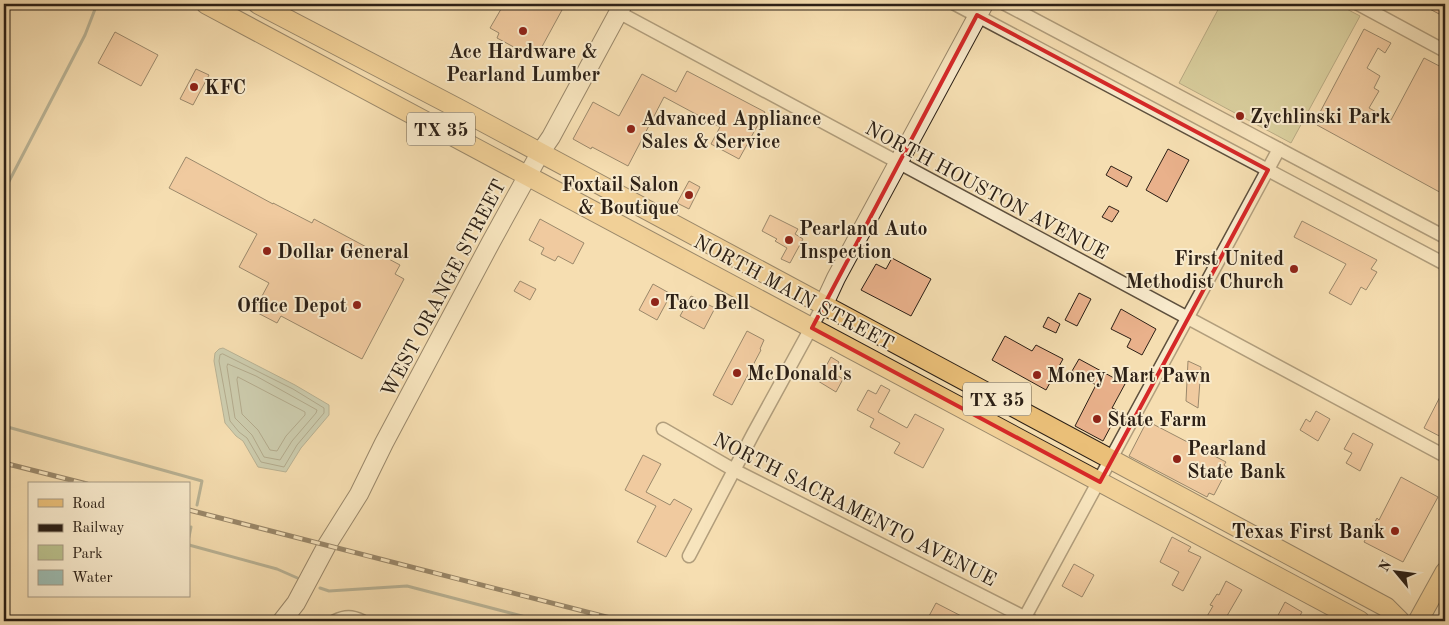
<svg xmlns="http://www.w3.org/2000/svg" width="1449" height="625" viewBox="0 0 1449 625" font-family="'Old Standard TT',serif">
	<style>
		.green { fill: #bac18d; stroke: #737052 }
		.water { fill: #9dbbb0; stroke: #707d72 }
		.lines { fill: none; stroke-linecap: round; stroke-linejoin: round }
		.shore { stroke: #646e63; stroke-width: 1 }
		.stream { stroke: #707d72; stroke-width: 3 }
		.building { fill: #e9b18b; stroke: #2c2016 }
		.street-casing { stroke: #5e503d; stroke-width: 15 }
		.secondary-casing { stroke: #2c2016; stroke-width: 20 }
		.primary-casing { stroke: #2c2016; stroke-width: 21 }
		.street { stroke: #f8eacc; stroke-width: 12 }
		.secondary { stroke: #f8eacc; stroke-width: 18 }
		.primary { stroke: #eabf78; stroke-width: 19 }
		.rail-casing { stroke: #2c2016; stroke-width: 5 }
		.rail { stroke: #f8eacc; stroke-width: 3; stroke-dasharray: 9; stroke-linecap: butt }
		.marked { fill: none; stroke: #d62828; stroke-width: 4; stroke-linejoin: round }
		.poi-dot { fill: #8f2418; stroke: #f8eacc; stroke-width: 2 }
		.labels { text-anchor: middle; stroke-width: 4; stroke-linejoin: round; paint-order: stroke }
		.shield { fill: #f8eacc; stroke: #695d4d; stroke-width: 1 }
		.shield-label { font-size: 19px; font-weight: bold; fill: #2c2016 }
		.poi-label { font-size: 20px; font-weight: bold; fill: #2c2016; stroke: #f8eacc; text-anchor: start }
		.street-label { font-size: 20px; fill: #2c2016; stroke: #f8eacc }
	</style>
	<rect width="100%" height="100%" fill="#f5deb1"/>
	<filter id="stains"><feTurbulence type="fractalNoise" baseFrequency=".004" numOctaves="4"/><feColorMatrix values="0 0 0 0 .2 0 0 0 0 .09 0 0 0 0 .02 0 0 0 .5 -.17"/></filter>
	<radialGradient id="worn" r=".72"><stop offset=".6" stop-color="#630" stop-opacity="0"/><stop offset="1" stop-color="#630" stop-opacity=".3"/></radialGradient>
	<!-- green -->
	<path class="green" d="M1221 4H1337L1360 16 1291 143 1179 83Z"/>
	<!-- water -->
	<path class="water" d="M223 348 295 385 329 405V415L301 448 286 472 258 467 243 441 236 436 225 423 214 361 215 353 219 349Z"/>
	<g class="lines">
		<!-- shore -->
		<g class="shore">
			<path d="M223 354 293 389 324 408V413L297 445 284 467 261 462 247 438 239 432 230 421 219 361 220 355Z"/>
			<path d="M228 364 256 376 317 410 316 413 292 441 280 460 264 457 252 435 235 418 227 367Z"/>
			<path d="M238 377 305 412V415L286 436 277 451 270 450 258 430 242 414 237 380Z"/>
		</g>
		<!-- stream -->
		<g class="stream">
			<path d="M4 191 85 35 97 4"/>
			<path d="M4 426 202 481 197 505"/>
			<path d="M189 537 191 527"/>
			<path d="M189 545 277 569 302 580"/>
			<path d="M320 588 329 591 407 586 541 621"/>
		</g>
	</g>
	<!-- building -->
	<g class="building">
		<path d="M504 4H560L558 8 562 10 538 54 526 47 523 52 497 38 499 33 490 28Z"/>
		<path d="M1420 4H1445V11L1443 16Z"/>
		<path d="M1364 29 1391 43 1385 53 1378 48 1367 68 1380 76 1374 88 1379 91 1369 108 1391 120 1424 58 1445 69V195L1317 125 1321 117 1318 116Z"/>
		<path d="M115 32 158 55 141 86 98 63Z"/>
		<path d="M196 69 209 75 193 105 180 99Z"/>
		<path d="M687 71 765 112 739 159 711 144 720 127 664 97 628 166 592 147 591 149 573 139 593 102 619 116 642 74 676 92Z"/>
		<path d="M1168 149 1189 160 1167 202 1146 190Z"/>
		<path d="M186 157 273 204V203L312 223 314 219 400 265 395 274 404 279 362 359 281 316 277 323 254 311 269 283 239 267 257 234 169 188Z"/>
		<path d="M1111 166 1132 177 1127 187 1106 175Z"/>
		<path d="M689 181 700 187 689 209 677 203Z"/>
		<path d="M1109 206 1119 211 1112 222 1102 217Z"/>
		<path d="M770 215 798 229 795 234 803 239 790 263 781 259 787 248 775 241 777 239 762 231Z"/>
		<path d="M540 219 584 243 573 264 558 256 555 261 541 254 544 248 529 240Z"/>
		<path d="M1302 221 1377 260 1371 269 1377 272 1366 290 1361 287 1351 305 1329 293 1346 264 1294 237Z"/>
		<path d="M892 258 931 279 911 316 861 290 876 264 886 269Z"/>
		<path d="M520 281 536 289 530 300 514 291Z"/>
		<path d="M653 284 671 294 657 320 639 310Z"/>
		<path d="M1079 293 1091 299 1077 326 1065 320Z"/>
		<path d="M691 296 715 308 704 329 680 316Z"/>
		<path d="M1121 309 1156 329 1142 355 1127 347 1131 339 1111 329Z"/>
		<path d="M1048 317 1060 324 1056 333 1043 327Z"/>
		<path d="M747 331 764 340 760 349 761 350 732 405 713 395Z"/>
		<path d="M1005 336 1032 351 1036 345 1063 359 1046 390 992 360Z"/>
		<path d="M831 357 839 362 833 373 843 379 836 392 818 381Z"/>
		<path d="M1079 359 1125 384 1112 408 1119 411 1103 441 1075 426 1096 385 1072 371Z"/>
		<path d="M1188 361 1201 367 1198 408 1186 401Z"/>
		<path d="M881 385 890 390 878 412 907 428 915 414 944 429 923 468 894 453 900 443 870 427 874 419 857 410 868 390 876 394Z"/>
		<path d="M1445 387V439L1424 428Z"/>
		<path d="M1316 411 1330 419 1318 441 1300 430 1306 419 1310 422Z"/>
		<path d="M1147 421 1226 462 1224 465 1228 468 1214 495 1209 493 1207 497 1129 456Z"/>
		<path d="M1353 433 1373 444 1360 471 1346 463 1352 453 1344 449Z"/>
		<path d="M643 455 661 464 646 492 670 505 674 499 692 509 666 557 637 542 656 506 625 490Z"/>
		<path d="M1401 477 1438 497 1403 562 1364 542 1377 518 1379 520Z"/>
		<path d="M1172 537 1191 547 1188 551 1201 557 1183 591 1172 585 1179 572 1160 562Z"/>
		<path d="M1074 564 1094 575 1082 597 1062 586Z"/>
		<path d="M1226 581 1242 590 1224 621H1213L1206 618 1213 606 1210 605 1217 594 1219 595Z"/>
		<path d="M1285 602 1302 612 1297 621H1275Z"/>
		<path d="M936 603 971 621H939L929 616Z"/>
	</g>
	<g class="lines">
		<defs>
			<g id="street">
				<path d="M955 4 1445 264"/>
				<path d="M1005 4 1445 237"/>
				<path d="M1358 4 1445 51"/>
				<path d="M618 12 1445 456"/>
				<path d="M663 429 734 470 1032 621"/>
				<path d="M689 556 753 434 823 306"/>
				<path d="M1025 617 1279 149"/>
				<path d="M335 621C345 616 352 616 362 621"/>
			</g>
			<g id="secondary">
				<path d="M823 306 836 278 984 4"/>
				<path d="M282 621 296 603 327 545 359 494 384 443 491 242 540 153 551 137 623 4"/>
			</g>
			<g id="primary">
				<path d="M206 4 1360 621"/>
				<path d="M258 4 459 109 1386 607 1400 621"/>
				<path d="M1418 621 1445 572"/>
			</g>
		</defs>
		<!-- street casing -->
		<use href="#street" class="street-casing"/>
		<!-- secondary casing -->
		<use href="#secondary" class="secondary-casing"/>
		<!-- primary casing -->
		<use href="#primary" class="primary-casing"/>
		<!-- street -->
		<use href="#street" class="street"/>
		<!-- secondary -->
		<use href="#secondary" class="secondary"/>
		<!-- primary -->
		<use href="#primary" class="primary"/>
		<defs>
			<g id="rail">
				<path d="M4 463 87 484"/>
				<path d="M189 510 622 621"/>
			</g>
		</defs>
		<!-- rail casing -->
		<use href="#rail" class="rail-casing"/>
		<!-- rail -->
		<use href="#rail" class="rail"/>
	</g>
	<!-- marked area -->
	<path d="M0 0H1449V625H0ZM977 15 1268 170 1100 482 812 328Z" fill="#f5deb1" fill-opacity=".55" fill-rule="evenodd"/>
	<path class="marked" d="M977 15 1268 170 1100 482 812 328Z"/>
	<!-- markers -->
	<g class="poi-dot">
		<circle cx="523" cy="31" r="5"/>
		<circle cx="194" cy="87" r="5"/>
		<circle cx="1240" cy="116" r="5"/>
		<circle cx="631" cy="129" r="5"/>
		<circle cx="689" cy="195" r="5"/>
		<circle cx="789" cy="240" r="5"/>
		<circle cx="267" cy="251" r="5"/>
		<circle cx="1294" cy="269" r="5"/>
		<circle cx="655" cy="302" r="5"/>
		<circle cx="357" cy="305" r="5"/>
		<circle cx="737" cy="373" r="5"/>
		<circle cx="1037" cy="375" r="5"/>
		<circle cx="1097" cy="419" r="5"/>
		<circle cx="1177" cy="459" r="5"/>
		<circle cx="1395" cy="531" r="5"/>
	</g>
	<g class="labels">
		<!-- shield labels -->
		<g class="shield">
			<rect x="407" y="112.5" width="68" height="33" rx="4"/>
			<rect x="963" y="382.5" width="68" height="33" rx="4"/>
		</g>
		<g class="shield-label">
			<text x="441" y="136">TX 35</text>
			<text x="997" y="406">TX 35</text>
		</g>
		<!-- poi labels -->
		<g class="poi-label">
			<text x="523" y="58" text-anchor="middle">Ace Hardware &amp;<tspan x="523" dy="23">Pearland Lumber</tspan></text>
			<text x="204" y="94">KFC</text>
			<text x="1250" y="123">Zychlinski Park</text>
			<text x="641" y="125">Advanced Appliance<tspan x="641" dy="23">Sales &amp; Service</tspan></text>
			<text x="679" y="191" text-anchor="end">Foxtail Salon<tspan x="679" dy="23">&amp; Boutique</tspan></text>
			<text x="799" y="235">Pearland Auto<tspan x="799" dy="23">Inspection</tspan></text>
			<text x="277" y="258">Dollar General</text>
			<text x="1284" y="265" text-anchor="end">First United<tspan x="1284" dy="23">Methodist Church</tspan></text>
			<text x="665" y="309">Taco Bell</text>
			<text x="347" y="312" text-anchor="end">Office Depot</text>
			<text x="747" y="380">McDonald's</text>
			<text x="1047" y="382">Money Mart Pawn</text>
			<text x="1107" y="426">State Farm</text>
			<text x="1187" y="455">Pearland<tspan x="1187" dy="23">State Bank</tspan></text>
			<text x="1385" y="538" text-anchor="end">Texas First Bank</text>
		</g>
		<!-- street labels -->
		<g class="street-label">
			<text transform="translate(987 190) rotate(28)" y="7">NORTH HOUSTON AVENUE</text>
			<text transform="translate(443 288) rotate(-62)" y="7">WEST ORANGE STREET</text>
			<text transform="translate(794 292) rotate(28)" y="7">NORTH MAIN STREET</text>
			<text transform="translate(855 509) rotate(27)" y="7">NORTH SACRAMENTO AVENUE</text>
		</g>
	</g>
	<!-- margin -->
	<rect width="1449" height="625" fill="none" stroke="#f5deb1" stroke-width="20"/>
	<rect x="5" y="5" width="1439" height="615" fill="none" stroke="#2c2016" stroke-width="2.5"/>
	<rect x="10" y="10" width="1429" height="605" fill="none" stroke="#2c2016"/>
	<!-- legend -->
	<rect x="28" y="482" width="162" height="115" fill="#f8eacc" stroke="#a69983"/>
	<rect x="38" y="499" width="25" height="8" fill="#eabf78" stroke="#a69983"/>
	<text x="72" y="508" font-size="15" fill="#2c2016">Road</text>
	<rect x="38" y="524" width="25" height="8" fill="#2c2016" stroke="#a69983"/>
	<text x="72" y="532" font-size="15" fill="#2c2016">Railway</text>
	<rect x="38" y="545" width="25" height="15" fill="#bac18d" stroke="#a69983"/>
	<text x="72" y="558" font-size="15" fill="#2c2016">Park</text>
	<rect x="38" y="570" width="25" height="15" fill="#9dbbb0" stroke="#a69983"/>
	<text x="72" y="582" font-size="15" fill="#2c2016">Water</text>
	<!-- north arrow -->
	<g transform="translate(1396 572) rotate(299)" stroke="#f8eacc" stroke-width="4" paint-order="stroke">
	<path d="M0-4L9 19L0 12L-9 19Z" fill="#2c2016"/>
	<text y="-8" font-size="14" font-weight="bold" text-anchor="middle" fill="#2c2016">N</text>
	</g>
	<rect width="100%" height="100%" filter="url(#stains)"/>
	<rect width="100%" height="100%" fill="url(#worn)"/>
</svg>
